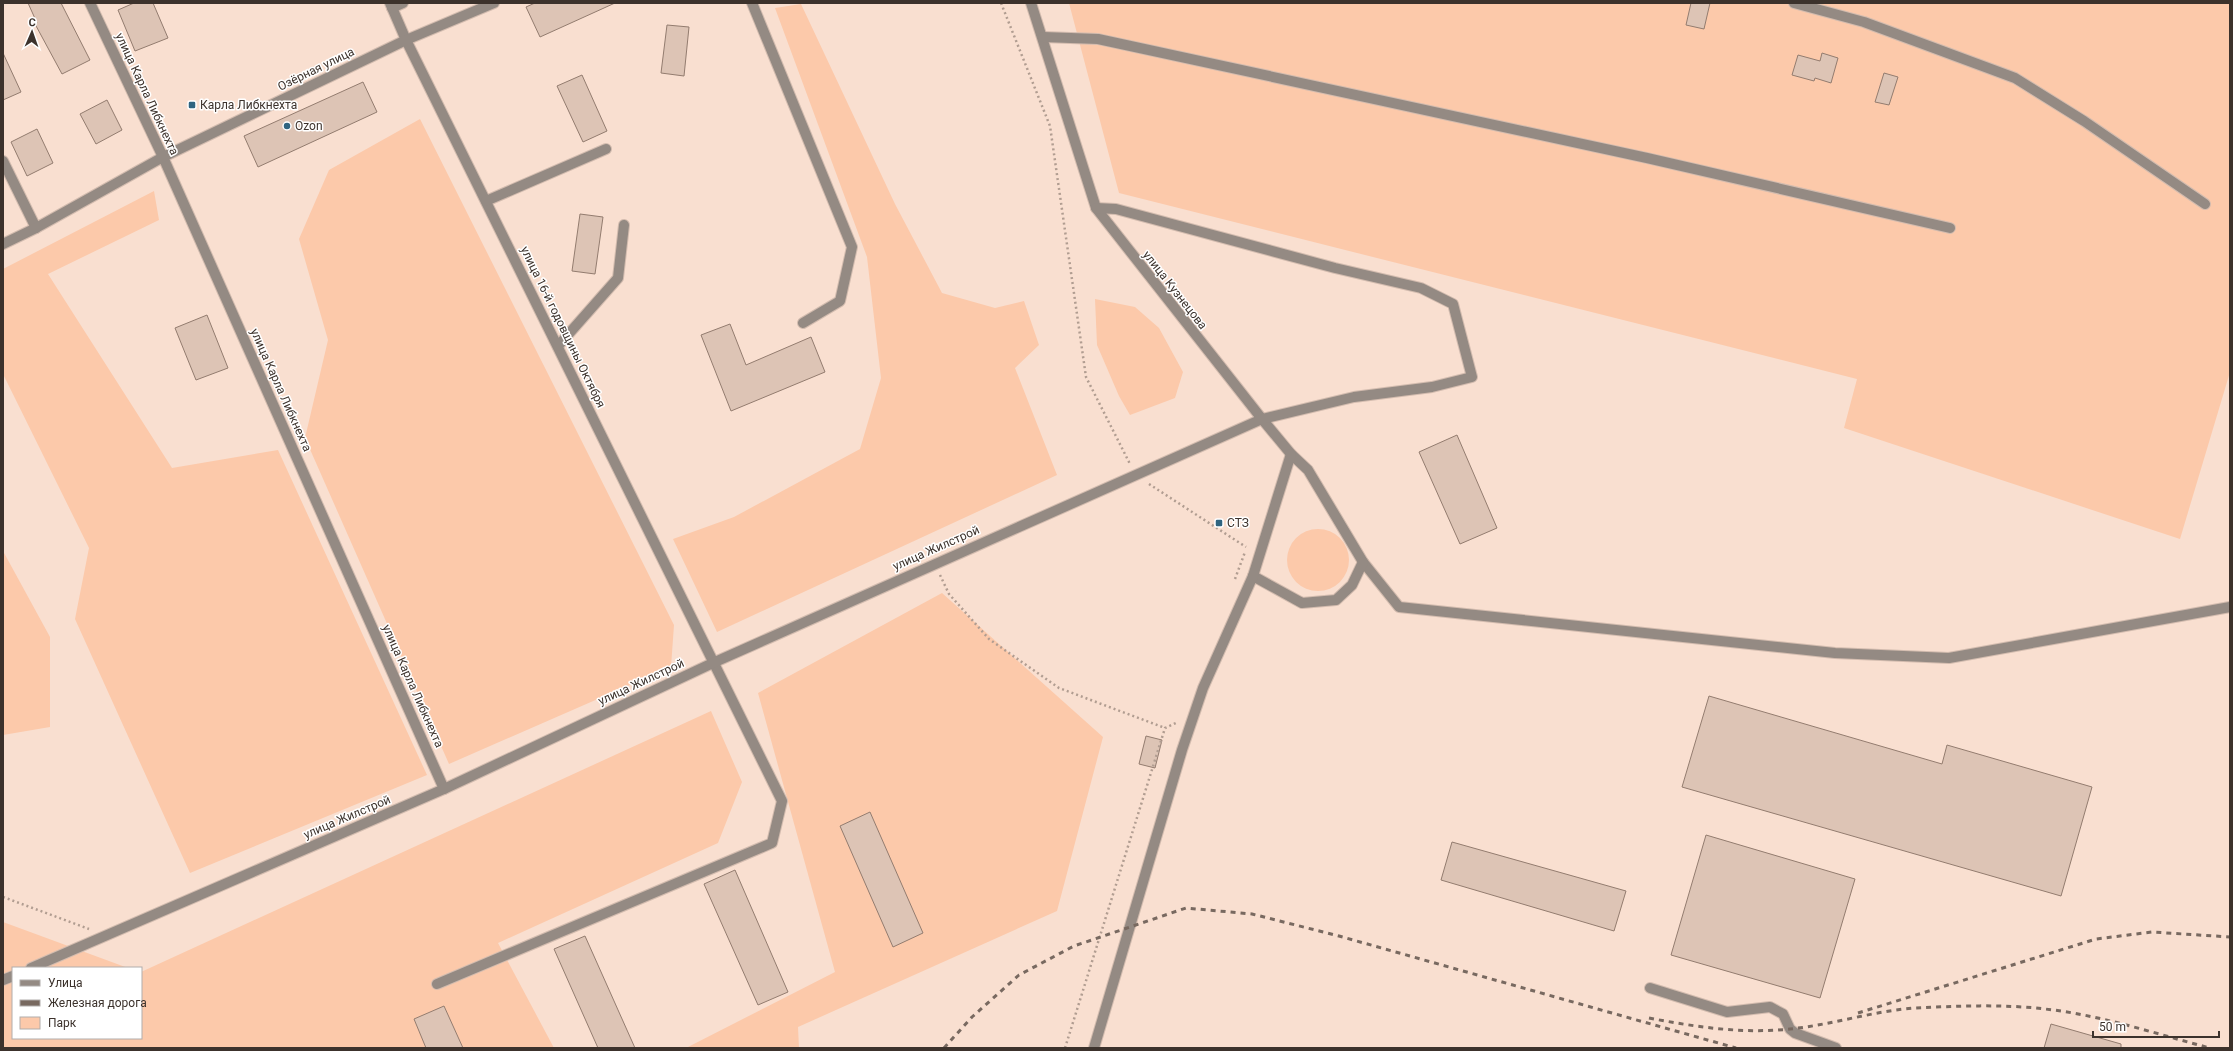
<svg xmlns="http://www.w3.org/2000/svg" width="2233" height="1051" viewBox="0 0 2233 1051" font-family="Roboto,sans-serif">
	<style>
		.green { fill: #fcc9aa }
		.building { fill: #ddc4b5; stroke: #937c6f }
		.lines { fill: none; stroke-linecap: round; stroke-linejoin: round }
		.minor-casing { stroke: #d3bcaf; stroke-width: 12 }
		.path { stroke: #b19d91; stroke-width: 2.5; stroke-dasharray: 2 3; stroke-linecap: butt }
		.minor { stroke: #948a83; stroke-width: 10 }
		.rail { stroke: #786960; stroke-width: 3; stroke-dasharray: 5 5; stroke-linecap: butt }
		.poi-dot { fill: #2f6480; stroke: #fff; stroke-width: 1.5 }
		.labels { text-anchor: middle; stroke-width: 3; stroke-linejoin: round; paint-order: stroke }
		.street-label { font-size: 12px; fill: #3c322c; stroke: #fff }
		.poi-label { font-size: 12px; fill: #3c322c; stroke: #fff; text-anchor: start }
	</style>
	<rect width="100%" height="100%" fill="#f9dfd0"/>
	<!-- green -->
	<g class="green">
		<path d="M1069 3H2230V372L2180 539 1844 428 1857 379 1119 193Z"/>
		<path d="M801 4 895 204 942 293 995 308 1024 301 1039 345 1015 368 1057 475 717 632 673 539 734 517 860 449 881 378 867 257 775 8Z"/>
		<path d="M420 119 674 625 671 667 449 764 305 438 328 340 299 239 329 170Z"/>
		<path d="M154 191 159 220 48 274 172 468 278 450 427 775 190 873 75 619 89 548 3 374V269Z"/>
		<path d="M1095 299 1135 307 1159 328 1183 372 1175 398 1130 415 1119 396 1097 345Z"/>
		<circle cx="1318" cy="560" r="31"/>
		<path d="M3 551 50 637V727L3 735Z"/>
		<path d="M942 593 1103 737 1057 911 798 1027 799 1048H686L835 972 758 693Z"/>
		<path d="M711 711 742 782 718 843 498 943 554 1048H3V922L128 968H13V1038H141V972Z"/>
	</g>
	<!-- building -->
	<g class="building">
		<path d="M28 3H61L90 60 62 74 35 24 37 23Z"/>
		<path d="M134 3H153L168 38 135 51 118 10Z"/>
		<path d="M535 3H615L540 37 526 7Z"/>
		<path d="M1691 3H1710L1704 29 1686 25Z"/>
		<path d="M667 25 689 27 684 76 661 73Z"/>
		<path d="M3 53 21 92 3 100Z"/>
		<path d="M1822 53 1838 58 1831 83 1815 78 1814 81 1792 75 1798 55 1820 61Z"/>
		<path d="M1884 73 1898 77 1889 105 1875 102Z"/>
		<path d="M582 75 607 131 583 142 557 86Z"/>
		<path d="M363 82 377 112 258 167 244 136Z"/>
		<path d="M107 100 122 130 96 144 80 114Z"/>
		<path d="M37 129 53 163 27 176 11 142Z"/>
		<path d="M580 214 603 217 595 274 572 271Z"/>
		<path d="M207 315 228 368 196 380 175 328Z"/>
		<path d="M730 324 746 365 811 337 825 372 731 411 701 335Z"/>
		<path d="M1457 435 1497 528 1460 544 1419 452Z"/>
		<path d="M1709 696 1942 764 1947 745 2092 787 2061 896 1682 787Z"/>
		<path d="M1146 736 1162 740 1155 768 1139 764Z"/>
		<path d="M870 812 923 933 893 947 840 826Z"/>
		<path d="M1706 835 1855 879 1820 998 1671 955Z"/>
		<path d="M1452 842 1626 891 1614 931 1441 880Z"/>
		<path d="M735 870 788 992 758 1005 704 884Z"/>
		<path d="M585 936 635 1048H598L554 949Z"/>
		<path d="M444 1006 463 1048H426L414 1019Z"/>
		<path d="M2051 1024 2121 1044V1048H2044Z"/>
	</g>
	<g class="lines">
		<defs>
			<g id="minor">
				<path d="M90 3 163 157 444 789"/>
				<path d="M390 3 406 40 782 801 772 843 437 984"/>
				<path d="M752 3 852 247 840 301 803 323"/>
				<path d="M1031 3 1096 208 1262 419 1291 454 1308 470 1363 562 1399 607 1835 653 1949 658 2230 607"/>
				<path d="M1794 3 1864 22 2015 78 2084 121 2205 204"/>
				<path d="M392 8 403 3"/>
				<path d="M1043 37 1098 39 1647 158 1950 228"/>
				<path d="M3 161 36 228"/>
				<path d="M486 201 606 149"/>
				<path d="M3 244 36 228 163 157 406 40 494 3"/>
				<path d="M558 346 618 278 624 225"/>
				<path d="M1253 576 1302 603 1336 600 1352 585 1363 562"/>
				<path d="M31 968 444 789 715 662 1262 419 1354 397 1432 387 1472 377 1453 304 1421 288 1335 268 1116 209 1096 208"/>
				<path d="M3 980 13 976"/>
				<path d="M1650 988 1727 1012 1770 1007 1783 1014 1790 1029 1795 1033 1836 1048"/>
				<path d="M1094 1048 1182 750 1203 688 1253 576 1291 454"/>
			</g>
		</defs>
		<!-- minor casing -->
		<use href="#minor" class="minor-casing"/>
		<!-- path -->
		<g class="path">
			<path d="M1001 3 1050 126 1086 377 1130 464"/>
			<path d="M1149 484 1246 547"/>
			<path d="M940 575 949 594 989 639 1059 688 1165 728"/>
			<path d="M1235 579 1245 552"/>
			<path d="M3 897 89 929"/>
			<path d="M1065 1048 1165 728 1178 722"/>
		</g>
		<!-- minor -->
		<use href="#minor" class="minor"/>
		<!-- rail -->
		<g class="rail">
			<path d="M1858 1013 2096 939 2152 932 2230 937"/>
			<path d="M1649 1018C1696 1027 1742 1034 1790 1029 1831 1025 1873 1011 1915 1008 1957 1006 2003 1004 2045 1009 2101 1015 2156 1034 2210 1048"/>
			<path d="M944 1048 972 1017 1019 975 1074 946 1186 908 1252 914 1339 936 1736 1048"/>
		</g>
	</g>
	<!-- markers -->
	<g class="poi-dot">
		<rect x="188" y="101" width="8" height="8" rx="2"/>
		<circle cx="287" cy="126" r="4"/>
		<rect x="1215" y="519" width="8" height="8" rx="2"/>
	</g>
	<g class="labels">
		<!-- street labels -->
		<g class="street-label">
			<text transform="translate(316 69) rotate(-26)" y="4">Озёрная улица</text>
			<text transform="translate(147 94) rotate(65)" y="4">улица Карла Либкнехта</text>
			<text transform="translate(1175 290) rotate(52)" y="4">улица Кузнецова</text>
			<text transform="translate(563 327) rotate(64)" y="4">улица 16-й годовщины Октября</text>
			<text transform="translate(281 390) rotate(66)" y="4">улица Карла Либкнехта</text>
			<text transform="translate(936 548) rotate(-24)" y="4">улица Жилстрой</text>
			<text transform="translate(641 682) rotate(-25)" y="4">улица Жилстрой</text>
			<text transform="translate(413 686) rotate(66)" y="4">улица Карла Либкнехта</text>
			<text transform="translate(347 817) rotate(-23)" y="4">улица Жилстрой</text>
		</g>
		<!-- poi labels -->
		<g class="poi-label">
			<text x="200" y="109">Карла Либкнехта</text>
			<text x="295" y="130">Ozon</text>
			<text x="1227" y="527">СТЗ</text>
		</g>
	</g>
	<!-- border -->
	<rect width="2233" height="1051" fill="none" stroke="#3c322c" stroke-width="8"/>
	<!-- legend -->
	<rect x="12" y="967" width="130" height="72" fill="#ffffff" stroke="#b1adab"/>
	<rect x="20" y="980" width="20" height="6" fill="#948a83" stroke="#b1adab"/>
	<text x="48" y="987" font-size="12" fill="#3c322c">Улица</text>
	<rect x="20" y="1000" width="20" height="6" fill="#786960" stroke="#b1adab"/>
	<text x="48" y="1007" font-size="12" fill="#3c322c">Железная дорога</text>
	<rect x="20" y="1017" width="20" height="12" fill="#fcc9aa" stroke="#b1adab"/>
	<text x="48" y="1027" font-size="12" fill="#3c322c">Парк</text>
	<!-- north arrow -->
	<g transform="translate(32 32) rotate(2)" stroke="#ffffff" stroke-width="3" paint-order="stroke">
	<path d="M0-3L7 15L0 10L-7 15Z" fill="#3c322c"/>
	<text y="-6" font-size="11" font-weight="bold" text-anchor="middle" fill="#3c322c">С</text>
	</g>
	<!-- scale -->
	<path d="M2093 1031v6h126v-6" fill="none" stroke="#3c322c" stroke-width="2"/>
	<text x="2099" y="1031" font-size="12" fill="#3c322c" stroke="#ffffff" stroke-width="3" paint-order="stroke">50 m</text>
</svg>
